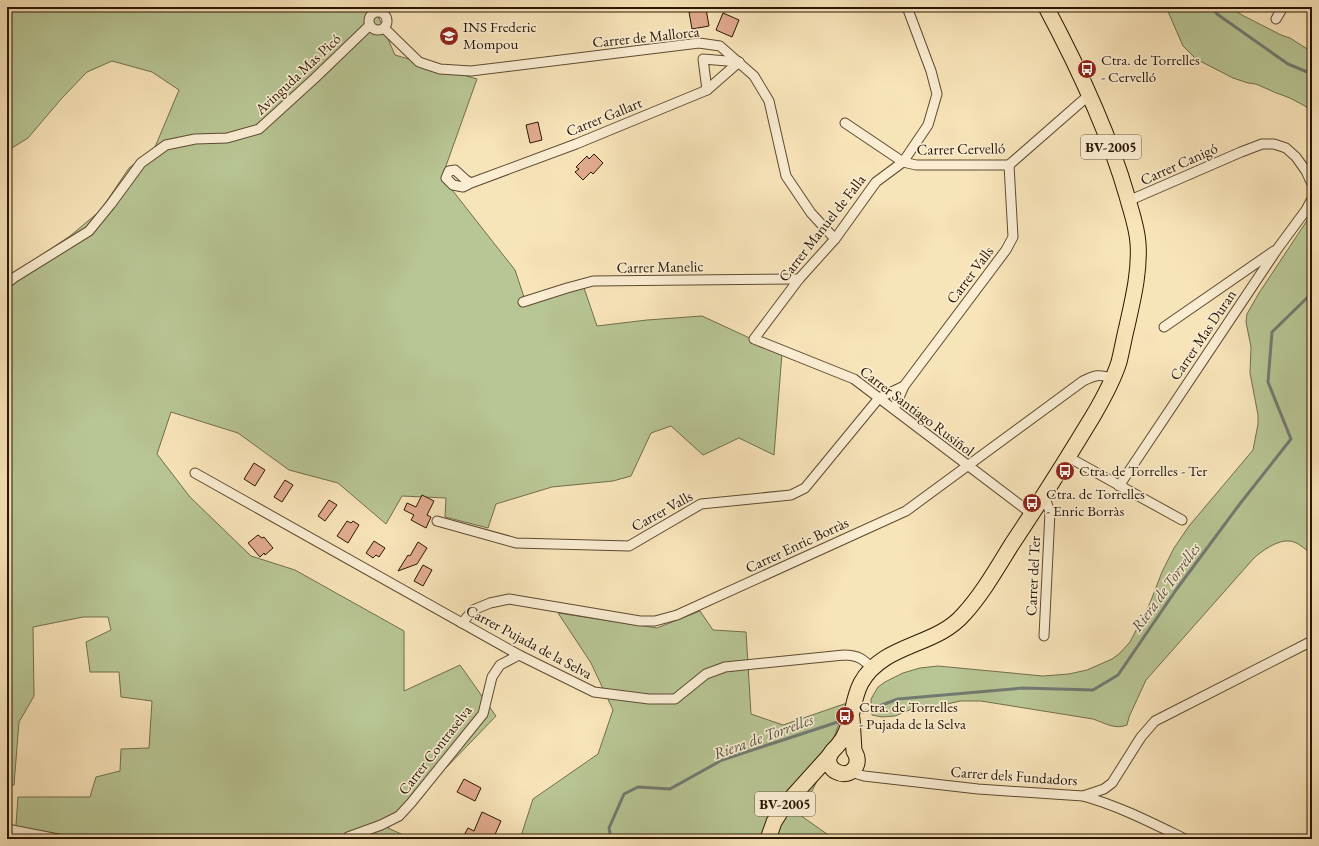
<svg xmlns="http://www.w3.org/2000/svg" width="1319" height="846" viewBox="0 0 1319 846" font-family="'EB Garamond',serif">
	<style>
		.green { fill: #b8c594; stroke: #716e4c }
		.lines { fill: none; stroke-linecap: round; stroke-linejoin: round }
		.stream { stroke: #727a71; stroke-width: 3 }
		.building { fill: #e1ab8e; stroke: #2a1703 }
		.street-casing { stroke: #5e4a30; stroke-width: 11 }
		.primary-casing { stroke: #2a1703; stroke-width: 17 }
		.street { stroke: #faedd2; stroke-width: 9 }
		.primary { stroke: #f8e4b9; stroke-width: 15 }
		.labels { text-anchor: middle; stroke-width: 3.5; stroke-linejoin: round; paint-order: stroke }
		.shield { fill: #faedd2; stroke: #685741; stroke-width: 1 }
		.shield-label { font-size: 14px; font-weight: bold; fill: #2a1703 }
		.poi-label { font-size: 15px; fill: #2a1703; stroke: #faedd2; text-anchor: start }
		.street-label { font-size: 15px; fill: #2a1703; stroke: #faedd2 }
		.water-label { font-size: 16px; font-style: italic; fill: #545143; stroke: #faedd2 }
	</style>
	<rect width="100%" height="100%" fill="#f8e4b9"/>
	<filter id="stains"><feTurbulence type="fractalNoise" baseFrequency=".005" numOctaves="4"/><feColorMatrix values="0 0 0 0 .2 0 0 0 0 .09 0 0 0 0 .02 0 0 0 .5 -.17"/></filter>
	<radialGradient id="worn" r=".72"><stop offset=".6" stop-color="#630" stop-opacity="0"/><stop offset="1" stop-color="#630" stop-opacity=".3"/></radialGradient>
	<!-- green -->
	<g class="green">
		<path d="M7 7H374L395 55 477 79 442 177 515 270 526 303 584 288 597 326 647 320 702 316 782 353 774 455 739 438 703 455 671 426 651 433 631 476 613 481 552 487 496 504 488 528 445 517 446 498 402 496 386 524 338 483 289 470 238 433 171 412 157 454 190 497 251 556 295 570 404 631V691L460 665 496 716 388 828 412 839H15L18 797H90L96 777 120 771 121 749 149 748 152 701 121 697 119 672H90L86 642 111 630 108 617H83L33 627 34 696 19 722 14 785H7V278L70 236 100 211 129 168 155 147 179 90 152 72 112 61 87 72 62 98 28 138 7 151Z"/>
		<path d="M1166 7H1230L1242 15 1281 35 1290 38 1312 52V113L1305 106 1290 98 1274 92 1256 84 1248 83 1233 78 1196 59 1183 46Z"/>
		<path d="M1312 209V554C1307 551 1300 544 1294 542 1281 537 1263 550 1254 558L1146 680 1129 717 1127 725C1115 730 1105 723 1093 719L981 701H960L939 706 912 709 895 716 882 717 872 715 871 699 878 687 885 682 903 673 920 668 938 666 1043 676 1069 674 1087 670 1112 659 1119 654 1130 642 1150 603 1162 572 1174 548 1189 526 1253 450 1258 424V415L1250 373 1251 347 1246 322 1247 314 1259 293 1310 216Z"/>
		<path d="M700 611 713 630 746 632 751 714 783 725 847 703 817 781 800 815 834 839H520L533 799 598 754 613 710 591 663 558 613 657 628Z"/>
	</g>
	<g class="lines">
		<!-- stream -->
		<g class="stream">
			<path d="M1212 7 1217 14 1288 64 1312 74"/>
			<path d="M863 712 898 699 1023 688 1093 690 1118 675 1176 590 1239 505 1291 439 1268 382 1272 332 1312 293"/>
			<path d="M611 839 609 828 624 794 638 787 670 789 722 760 844 720"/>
		</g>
	</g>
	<!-- building -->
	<g class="building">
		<path d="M706 9 709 26 692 29 689 12Z"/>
		<path d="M723 13 739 20 732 37 716 30Z"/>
		<path d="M538 122 542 140 530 143 526 125Z"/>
		<path d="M594 154 603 163 593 174 591 172 583 180 575 172 579 169 576 167 587 156 589 159Z"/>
		<path d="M254 463 265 470 255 486 244 479Z"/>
		<path d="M285 480 293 485 282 502 274 497Z"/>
		<path d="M422 495 434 501 427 515 431 517 426 528 411 520 414 515 404 510 407 503 416 507Z"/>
		<path d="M329 500 337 505 325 521 318 516Z"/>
		<path d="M347 521 351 523 353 521 359 525 348 543 337 536Z"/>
		<path d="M258 535 262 538 264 537 273 548 265 555 264 553 260 557 248 543Z"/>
		<path d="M374 541 385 548 379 557 376 555 373 558 366 553Z"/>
		<path d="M418 542 427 548 417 564 398 571 408 555 410 556Z"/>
		<path d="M423 565 432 570 423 586 414 581Z"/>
		<path d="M464 779 481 788 475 801 457 792Z"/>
		<path d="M482 812 501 821 493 839H462L468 828 474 831Z"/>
	</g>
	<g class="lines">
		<defs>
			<g id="street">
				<path d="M907 7 931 71 937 94 928 125 903 162 876 182 835 239 799 279 754 339 854 379 1032 514"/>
				<circle cx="378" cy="21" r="9"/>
				<path d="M1276 19 1283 7"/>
				<path d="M384 28 419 62 440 69 471 71 699 43 720 46 754 76 769 101 786 176 811 213 835 239"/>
				<path d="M707 90 703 59 739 62"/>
				<path d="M845 123 903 162 916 165H1009L1089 95"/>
				<path d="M471 183 466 180 455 170 449 171 446 178 453 185 463 187 471 183 576 144 707 90 739 62"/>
				<path d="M1128 201 1241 152 1262 144H1274L1286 148 1296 157 1306 171 1312 184"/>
				<path d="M7 283 15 277 89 231 111 204 141 163 166 145 195 139 227 138 259 129 315 78 370 25"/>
				<path d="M523 302 567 288 593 281 799 279"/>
				<path d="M1164 327 1274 251"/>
				<path d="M894 409 904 386 1006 250 1013 237 1009 165"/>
				<path d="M1068 457 1182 520"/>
				<path d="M195 473 519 655 594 692 649 699H675L706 674 725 667 844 655C858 655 863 659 872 668"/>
				<path d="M1119 486 1278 248 1306 210 1312 199"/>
				<path d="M1044 495 1050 512 1044 636"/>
				<path d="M437 521 516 543 629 546 701 504 791 495 805 488 879 398 904 386"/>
				<path d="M462 623 473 610 490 603 509 599 640 621H655L677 615 906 511 1083 381C1095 375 1099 374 1112 378"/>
				<path d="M851 772 864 776 978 789 1083 796 1104 789 1112 783 1141 737 1155 721 1312 641"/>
				<path d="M1083 796C1119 806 1152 823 1185 839"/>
				<path d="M7 829 58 839"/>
				<path d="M347 839 348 837 381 825 399 816 411 803 483 714 492 677 500 665 519 655"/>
			</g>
			<g id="primary">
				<path d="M852 718 854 751C858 757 859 764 853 770 844 779 826 770 829 757 831 751 835 749 838 745 842 741 844 737 846 732 853 716 853 698 861 683 883 643 936 647 964 614 983 593 997 568 1012 544 1040 502 1067 459 1093 416 1103 399 1113 381 1119 362 1122 350 1124 338 1127 326 1133 299 1140 271 1138 243 1137 227 1131 211 1127 196 1108 130 1078 67 1046 7"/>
				<path d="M768 839 774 822 784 806 830 755"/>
			</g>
		</defs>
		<!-- street casing -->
		<use href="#street" class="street-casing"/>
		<!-- primary casing -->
		<use href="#primary" class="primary-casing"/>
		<!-- street -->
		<use href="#street" class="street"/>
		<!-- primary -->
		<use href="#primary" class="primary"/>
	</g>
	<!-- icons -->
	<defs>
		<symbol id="school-disc" viewBox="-11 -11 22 22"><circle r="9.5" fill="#8f2418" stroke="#faedd2"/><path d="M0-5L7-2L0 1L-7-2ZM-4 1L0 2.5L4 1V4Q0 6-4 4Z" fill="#fff"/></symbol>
		<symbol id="bus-disc" viewBox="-11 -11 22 22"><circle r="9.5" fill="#8f2418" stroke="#faedd2"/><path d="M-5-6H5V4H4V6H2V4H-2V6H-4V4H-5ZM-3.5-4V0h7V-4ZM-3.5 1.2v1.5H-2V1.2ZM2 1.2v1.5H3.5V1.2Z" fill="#fff"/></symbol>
	</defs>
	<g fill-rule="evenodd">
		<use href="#school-disc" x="438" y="25" width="22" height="22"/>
		<use href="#bus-disc" x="1076" y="58" width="22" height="22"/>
		<use href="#bus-disc" x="1054" y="460" width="22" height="22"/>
		<use href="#bus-disc" x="1021" y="492" width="22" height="22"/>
		<use href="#bus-disc" x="834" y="705" width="22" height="22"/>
	</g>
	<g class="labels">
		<!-- shield labels -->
		<g class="shield">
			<rect x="1081" y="135" width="60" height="24" rx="3"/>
			<rect x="755" y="792" width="60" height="24" rx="3"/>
		</g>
		<g class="shield-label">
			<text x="1111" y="152">BV-2005</text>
			<text x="785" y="809">BV-2005</text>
		</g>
		<!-- poi labels -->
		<g class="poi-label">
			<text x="463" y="32">INS Frederic<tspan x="463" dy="17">Mompou</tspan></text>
			<text x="1101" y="65">Ctra. de Torrelles<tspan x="1101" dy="17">- Cervelló</tspan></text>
			<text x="1079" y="476">Ctra. de Torrelles - Ter</text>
			<text x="1046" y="499">Ctra. de Torrelles<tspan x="1046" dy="17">- Enric Borràs</tspan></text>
			<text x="859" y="712">Ctra. de Torrelles<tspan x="859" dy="17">- Pujada de la Selva</tspan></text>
		</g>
		<!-- street labels -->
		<g class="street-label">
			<text transform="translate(646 37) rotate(-6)" y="5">Carrer de Mallorca</text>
			<text transform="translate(298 74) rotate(-43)" y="5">Avinguda Mas Picó</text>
			<text transform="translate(604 117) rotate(-22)" y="5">Carrer Gallart</text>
			<text transform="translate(961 149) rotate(-1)" y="5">Carrer Cervelló</text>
			<text transform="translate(1179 164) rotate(-24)" y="5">Carrer Canigó</text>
			<text transform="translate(822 228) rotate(-52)" y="5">Carrer Manuel de Falla</text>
			<text transform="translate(660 267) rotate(-1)" y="5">Carrer Manelic</text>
			<text transform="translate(970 275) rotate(-53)" y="5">Carrer Valls</text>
			<text transform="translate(1203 335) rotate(-56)" y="5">Carrer Mas Duran</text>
			<text transform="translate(917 411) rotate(37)" y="5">Carrer Santiago Rusiñol</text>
			<text transform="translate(662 511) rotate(-29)" y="5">Carrer Valls</text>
			<text transform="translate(797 545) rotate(-25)" y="5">Carrer Enric Borràs</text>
			<text transform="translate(1033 576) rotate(-87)" y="5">Carrer del Ter</text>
			<text transform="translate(529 642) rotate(28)" y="5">Carrer Pujada de la Selva</text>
			<text transform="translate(435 750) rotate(-52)" y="5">Carrer Contraselva</text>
			<text transform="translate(1014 776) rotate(4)" y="5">Carrer dels Fundadors</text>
		</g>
		<!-- water labels -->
		<g class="water-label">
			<text transform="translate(1165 587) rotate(-54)" y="6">Riera de Torrelles</text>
			<text transform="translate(763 736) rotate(-20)" y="6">Riera de Torrelles</text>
		</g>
	</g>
	<!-- margin -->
	<rect width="1319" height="846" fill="none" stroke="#f8e4b9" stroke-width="24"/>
	<rect x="8" y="8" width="1303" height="830" fill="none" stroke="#2a1703" stroke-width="2"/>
	<rect x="12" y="12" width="1295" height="822" fill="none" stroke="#2a1703"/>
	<rect width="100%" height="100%" filter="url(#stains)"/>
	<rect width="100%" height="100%" fill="url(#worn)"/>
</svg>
